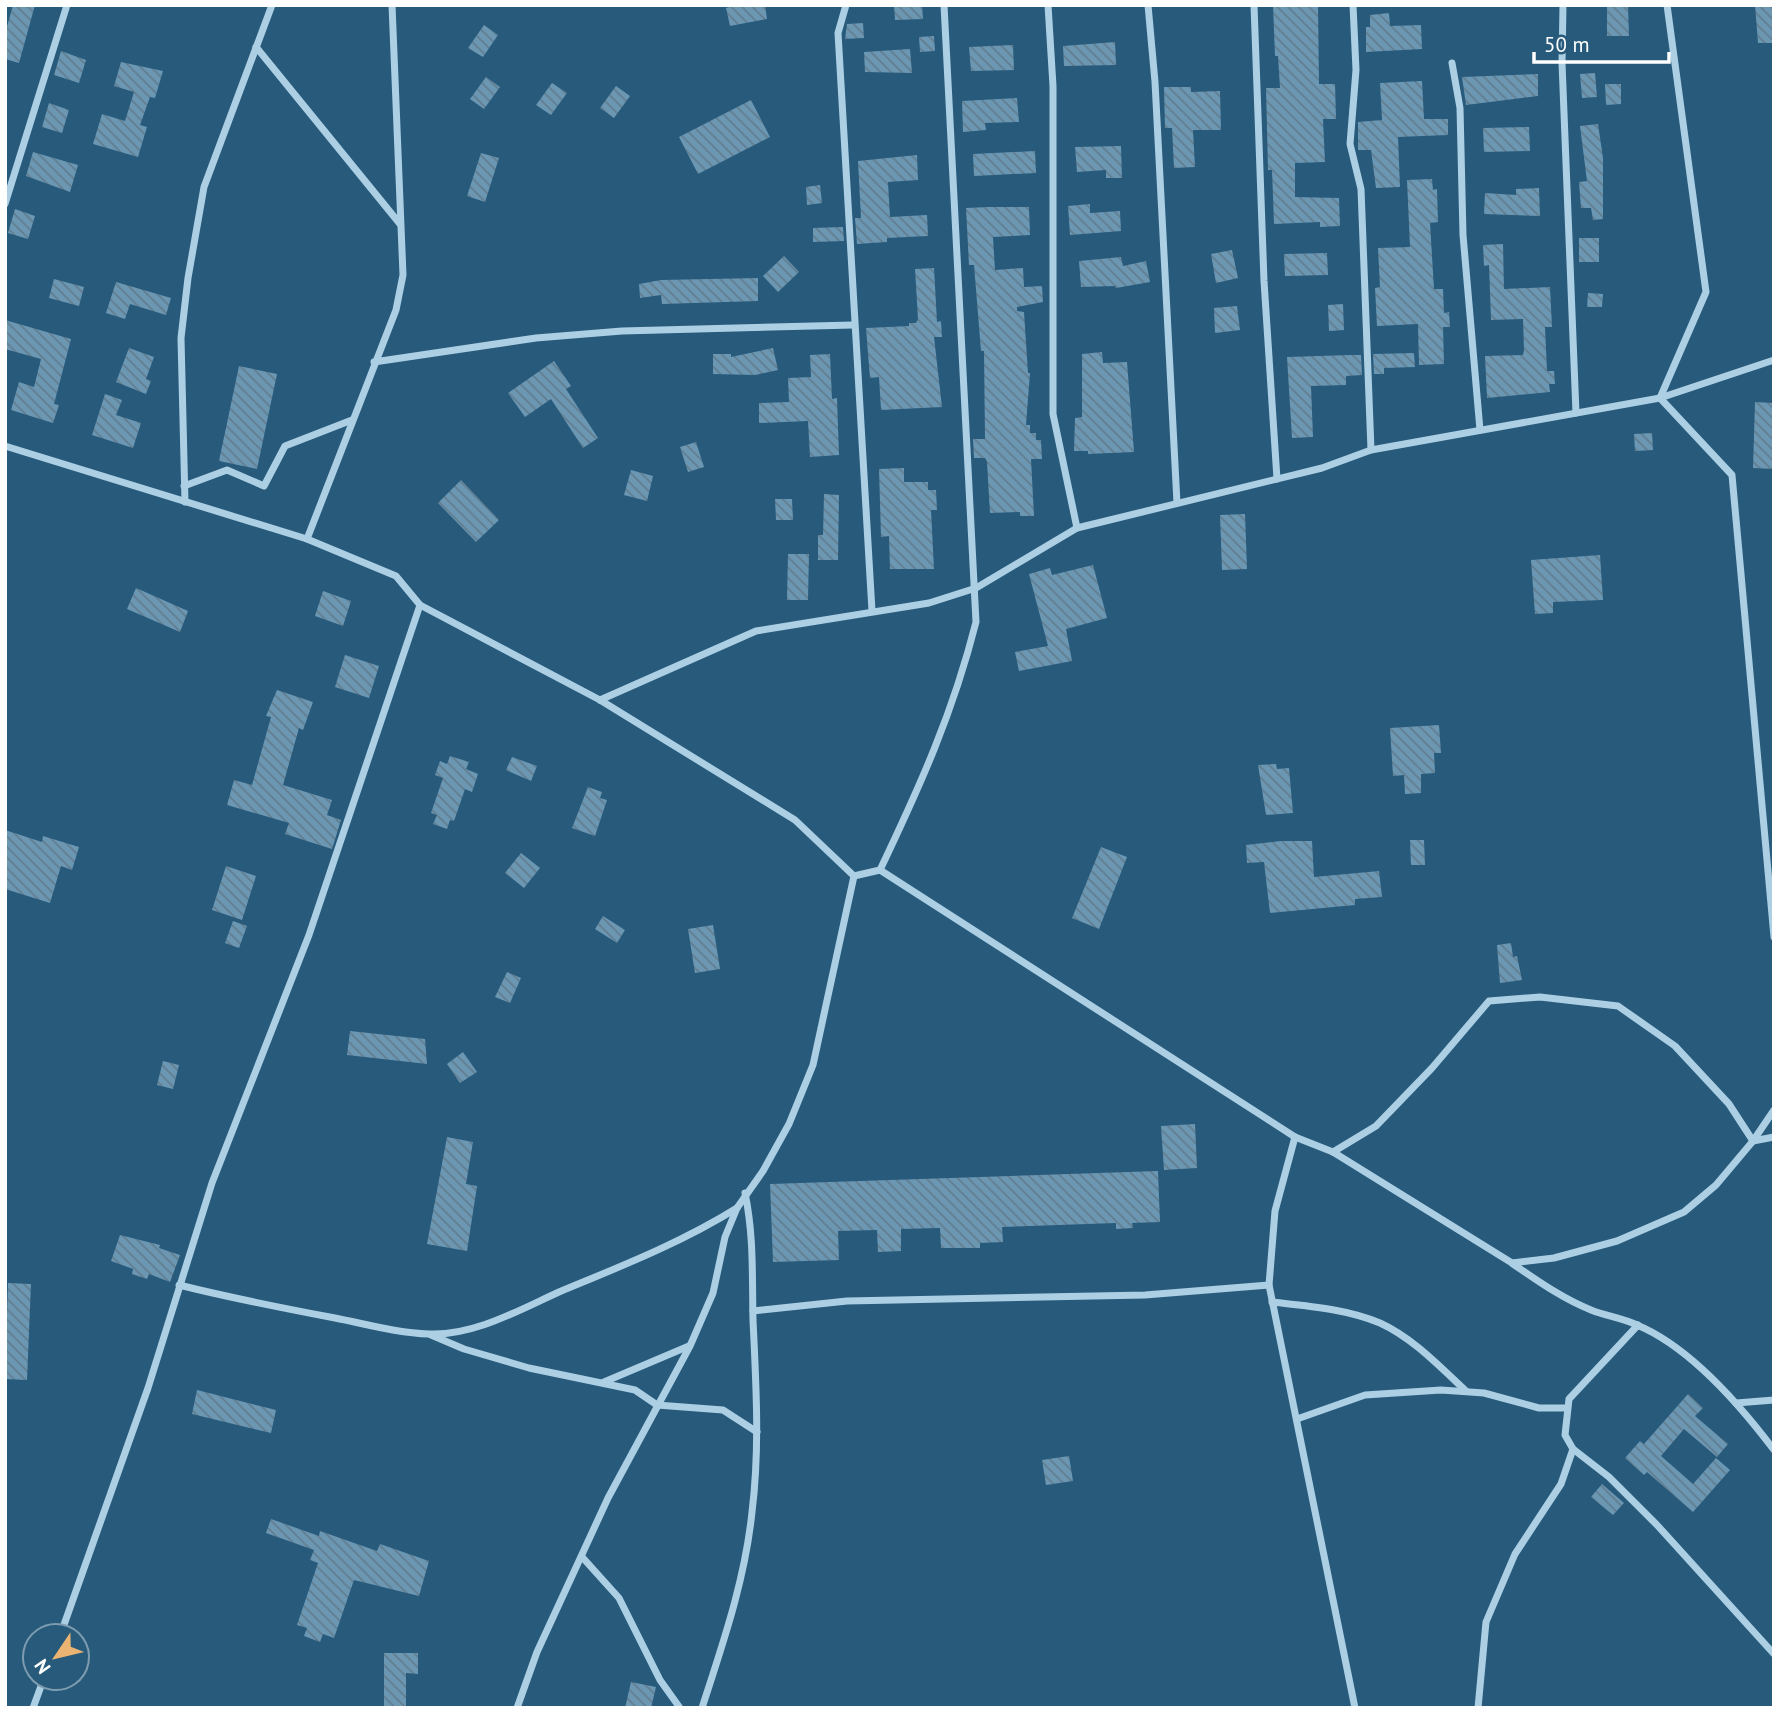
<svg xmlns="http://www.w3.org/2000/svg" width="1779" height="1713" viewBox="0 0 1779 1713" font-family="'PT Sans',sans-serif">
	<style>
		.building { fill: url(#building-back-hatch) }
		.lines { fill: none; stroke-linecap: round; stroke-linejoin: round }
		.minor { stroke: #accfe4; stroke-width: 7 }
	</style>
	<defs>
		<pattern id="building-back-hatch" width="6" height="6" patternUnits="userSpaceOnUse" patternTransform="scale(1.75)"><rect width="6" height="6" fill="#6c97b3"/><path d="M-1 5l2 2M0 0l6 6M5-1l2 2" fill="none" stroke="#617d8f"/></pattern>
	</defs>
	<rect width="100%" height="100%" fill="#275a7b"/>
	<!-- building -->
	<g class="building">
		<path d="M13 5H35L19 63 5 59V34Z"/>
		<path d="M737 5H765L767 19 730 26 726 8Z"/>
		<path d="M894 5H922L923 19 895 20Z"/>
		<path d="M1273 5H1318L1319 84H1335L1336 119H1323L1325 162 1295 163V197L1339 198 1340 226 1320 227V222L1274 224 1272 170H1268L1266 88H1280L1278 56H1275Z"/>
		<path d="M1607 5H1628L1629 36H1607Z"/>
		<path d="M1755 5H1774V43H1758Z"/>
		<path d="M1389 13 1390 26 1421 25 1422 49 1366 52V27H1370V15Z"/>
		<path d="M863 23 864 38 845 39 847 24Z"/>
		<path d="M484 25 498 35 483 57 468 48Z"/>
		<path d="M934 36 935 51 920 52 919 37Z"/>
		<path d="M1115 42 1116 65 1064 66 1063 46Z"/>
		<path d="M1013 45 1014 70 971 71 969 47Z"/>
		<path d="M910 49 912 73 865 72 864 52Z"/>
		<path d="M61 51 86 60 79 83 54 75Z"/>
		<path d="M121 62 163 71 155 98 150 97 140 125 147 127 138 157 93 144 102 114 125 121 134 92 114 86Z"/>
		<path d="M1595 73 1597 97 1582 98 1580 74Z"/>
		<path d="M1538 74V96L1466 105 1462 77Z"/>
		<path d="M486 77 500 87 484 109 470 99Z"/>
		<path d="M1422 81 1424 119H1448V135L1398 137 1400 187 1376 188 1371 150H1358V122L1382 120 1380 83Z"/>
		<path d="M552 83 567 93 551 115 536 105Z"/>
		<path d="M1605 84H1621V104L1606 105Z"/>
		<path d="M616 86 630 96 614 118 600 108Z"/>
		<path d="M1164 87H1191V92L1220 91 1221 130H1193L1195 167 1174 168 1172 128H1165Z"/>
		<path d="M1017 98 1019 122 985 123 986 130 963 132 962 101Z"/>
		<path d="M751 100 770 137 698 174 679 137Z"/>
		<path d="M49 103 69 110 62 133 42 127Z"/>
		<path d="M1598 124 1603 158V219L1593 220 1591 208H1581L1579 182 1587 181 1580 126Z"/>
		<path d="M1529 127 1530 151 1484 152 1483 128Z"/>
		<path d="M1121 146 1122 178H1106V170L1077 172 1075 147Z"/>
		<path d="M1035 151 1036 173 974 176 973 154Z"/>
		<path d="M33 152 78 165 70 192 26 176Z"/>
		<path d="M481 153 499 158 485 202 467 196Z"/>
		<path d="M917 155 918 180 888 182 890 217 927 215 928 236 887 238V242L857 244 855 218H861L858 161Z"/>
		<path d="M1432 179 1433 190 1437 189 1438 222 1430 223 1434 289H1443L1444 313 1449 312 1450 327H1443L1444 364 1419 365 1418 324 1377 326 1375 288 1380 287 1378 248 1410 247 1407 180Z"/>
		<path d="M820 185 822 203 807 205 806 187Z"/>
		<path d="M1539 188 1540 216 1484 214 1485 193 1516 195V189Z"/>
		<path d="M1090 204V213L1120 211 1121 231 1070 235 1068 206Z"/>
		<path d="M988 207H1029L1030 235 993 237 995 270 1023 268 1024 287 1042 286 1043 302 1017 307V311L1024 312 1028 373H1030L1026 425H1030V433H1036V440H1041L1042 459H1031L1034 516H1020V512L990 513 987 462 985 458H974L973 439H985L984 351H981L974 265H969L966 208Z"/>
		<path d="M15 209 35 216 28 239 8 233Z"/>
		<path d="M843 227 844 241 813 242V228Z"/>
		<rect x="1579" y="238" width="20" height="24"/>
		<path d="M1503 244 1504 289 1550 287 1552 327H1545L1547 371H1554L1555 384H1549L1550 392 1487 398 1485 356 1523 355 1524 350 1523 319 1491 320 1489 265 1484 266 1483 245Z"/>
		<path d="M1232 250 1238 278 1216 283 1211 254Z"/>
		<path d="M1327 253 1328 275 1285 276 1284 254Z"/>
		<path d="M784 256 799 272 778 292 763 276Z"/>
		<path d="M1121 257 1123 266 1146 261 1150 282 1116 288 1115 286 1081 287 1079 261Z"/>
		<path d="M934 268 937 322 941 321 942 337H934L942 407 881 410 879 377 870 378 866 328 909 326V323H916L918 319 915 269Z"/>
		<path d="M758 278V301L662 304 661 295 640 298 639 284 661 280Z"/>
		<path d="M54 279 84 287 79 306 49 298Z"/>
		<path d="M116 282 171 298 166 315 130 304 125 319 106 313Z"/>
		<path d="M1588 293 1603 294 1602 307H1587Z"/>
		<path d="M1343 304 1344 330 1329 331 1328 305Z"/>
		<path d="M1237 306 1240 330 1215 333 1214 308Z"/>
		<path d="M5 320 71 339 54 404 59 405 53 423 11 410 19 382 34 387 41 359 5 349Z"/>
		<path d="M129 348 154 357 146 379 151 381 146 394 116 382Z"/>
		<path d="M773 348 778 370 755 375 713 374V354H731V357Z"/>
		<path d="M1102 352 1103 363 1127 362 1134 452 1088 454V451H1074L1075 418 1082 417V354Z"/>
		<path d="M1414 353 1415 367 1384 368V374H1374L1373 354Z"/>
		<path d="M830 354 832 399 837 398 839 455 810 457 808 421 759 423V403L789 402 788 378 811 377 810 355Z"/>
		<path d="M1350 355H1361L1362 375 1346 376V385L1311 386 1313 437 1292 438 1287 357Z"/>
		<path d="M554 361 571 386 566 389 598 438 583 448 551 399 525 417 508 393Z"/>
		<path d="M239 366 277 374 257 469 219 461Z"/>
		<path d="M105 394 122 400 116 415 141 423 133 448 92 435Z"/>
		<path d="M1755 402 1774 403V469L1753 468Z"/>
		<path d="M1652 433 1653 450 1635 451 1634 434Z"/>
		<path d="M696 442 704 467 688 472 680 447Z"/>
		<path d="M904 468V482H928V490H936L937 510H931L934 569H890L889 536 881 537 879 469Z"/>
		<path d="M631 470 653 476 647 501 624 495Z"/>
		<path d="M461 480 499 520 476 542 438 503Z"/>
		<path d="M824 494 839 495 838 560H818V535H823Z"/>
		<path d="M775 499H792L793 520H776Z"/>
		<path d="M1245 514 1247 569 1222 570 1220 515Z"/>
		<path d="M788 554H809L808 600H787Z"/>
		<path d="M1600 555 1603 600 1553 602V613L1535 614 1531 560Z"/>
		<path d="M1093 565 1107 618 1066 629 1072 661 1019 671 1015 652 1048 646 1029 574 1050 568 1052 575Z"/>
		<path d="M136 588 188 611 180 632 127 609Z"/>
		<path d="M323 591 351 601 343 626 315 616Z"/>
		<path d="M345 655 379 666 369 698 335 687Z"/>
		<path d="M277 690 313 702 303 730 299 728 283 785 332 800 327 815 341 820 332 849 285 834 289 823 227 805 234 780 252 785 271 717 266 716Z"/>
		<path d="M1439 725 1441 753H1434L1435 773 1421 774V793L1405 794 1404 775 1393 776 1390 728Z"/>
		<path d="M450 756 469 762 466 769 478 774 472 792 465 789 454 821 450 820 447 829 433 824 437 815 431 813 443 778 435 775 440 761 447 764Z"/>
		<path d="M512 757 537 766 531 781 506 770Z"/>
		<path d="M1276 764 1277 769 1289 768 1293 813 1266 815 1258 765Z"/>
		<path d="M588 787 602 792 600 798 607 800 595 836 572 828Z"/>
		<path d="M5 830 42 842 43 836 79 847 72 870 61 866 50 903 5 889Z"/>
		<path d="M1410 840H1424L1425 865H1411Z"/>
		<path d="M1281 841H1312L1314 877 1379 871 1382 897 1355 899V905L1270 913 1264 862 1247 863 1246 845Z"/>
		<path d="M1101 847 1127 857 1099 929 1072 918Z"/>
		<path d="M521 853 540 868 524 888 505 873Z"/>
		<path d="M226 866 256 876 242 920 212 910Z"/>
		<path d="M603 916 625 930 617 943 595 929Z"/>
		<path d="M233 921 247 926 239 948 225 943Z"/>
		<path d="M713 925 720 969 695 973 688 929Z"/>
		<path d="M1511 943 1513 957 1517 956 1522 980 1500 983 1497 945Z"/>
		<path d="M507 972 521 978 510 1003 495 997Z"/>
		<path d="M350 1031 425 1039 427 1064 347 1055Z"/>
		<path d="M463 1052 477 1072 460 1083 447 1064Z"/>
		<path d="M163 1061 179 1065 173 1089 157 1085Z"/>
		<path d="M1195 1124 1197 1168 1164 1170 1161 1126Z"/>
		<path d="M447 1137 473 1142 466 1184 477 1186 467 1251 427 1244Z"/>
		<path d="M1158 1171 1160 1222 1132 1223 1133 1228 1116 1229V1223L1002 1227 1003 1242 980 1243V1248H941L940 1228 901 1229V1251L878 1252 877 1230 838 1231 839 1260 773 1262 770 1184Z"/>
		<path d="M120 1235 160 1245 159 1248 180 1255 170 1282 149 1274 147 1279 132 1274 133 1269 111 1261Z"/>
		<path d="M8 1283 31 1284 27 1380 5 1379Z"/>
		<path d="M197 1390 276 1410 271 1433 192 1414Z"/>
		<path d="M1688 1394 1703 1408 1695 1416 1728 1444 1717 1457 1684 1429 1661 1456 1693 1484 1716 1458 1730 1470 1693 1512 1647 1472 1644 1475 1625 1458 1640 1441 1644 1444Z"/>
		<path d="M1069 1456 1073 1481 1046 1485 1042 1460Z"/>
		<path d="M1602 1484 1624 1503 1613 1515 1591 1497Z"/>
		<path d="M271 1519 319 1536 320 1531 377 1551 380 1544 429 1561 419 1596 354 1580 334 1638 323 1634 320 1642 304 1636 307 1628 297 1625 318 1563 310 1560 314 1550 266 1533Z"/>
		<path d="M384 1653H418V1674L406 1673V1706H384Z"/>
		<path d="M631 1682 656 1687 651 1708H625Z"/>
	</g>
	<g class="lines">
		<!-- minor -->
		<g class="minor">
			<path d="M846 5 838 33 872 611"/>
			<path d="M1048 5 1053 86V414L1077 528"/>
			<path d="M1148 5 1155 82 1177 503"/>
			<path d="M1254 5 1264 281 1277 479"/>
			<path d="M1353 5 1356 70 1350 144 1361 189 1371 450"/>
			<path d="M1563 5 1562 63 1576 413"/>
			<path d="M1667 5 1706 292 1660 398 1732 475 1774 937"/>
			<path d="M256 47 400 224"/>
			<path d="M1452 63 1460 108 1463 235 1480 430"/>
			<path d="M5 204 67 5"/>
			<path d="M374 362 536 338 622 331 853 325"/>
			<path d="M5 446 307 539 396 576 420 605 600 700 795 820 854 876 880 870 1295 1137 1333 1152 1512 1263 1554 1258 1617 1241 1684 1212 1716 1185 1753 1141 1774 1110"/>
			<path d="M184 486 227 470 264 486 285 446 352 420"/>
			<path d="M185 502 181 338 188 278 204 187 272 5"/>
			<path d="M307 539 396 310 403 275 392 5"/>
			<path d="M600 700 756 631 929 603 976 588 1077 528 1322 468 1371 450 1660 398 1774 360"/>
			<path d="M880 870C920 786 953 713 976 622L944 5"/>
			<path d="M1295 1137 1275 1211 1269 1285 1355 1708"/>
			<path d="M1333 1152 1376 1126 1432 1068 1489 1001 1540 997 1618 1006 1675 1046 1729 1104 1753 1141 1774 1137"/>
			<path d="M1513 1264C1538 1281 1563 1299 1591 1310 1606 1316 1622 1318 1637 1325 1690 1347 1740 1405 1774 1450"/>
			<path d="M179 1285C231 1298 282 1308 335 1318 366 1324 397 1333 429 1334 474 1336 519 1310 559 1292 619 1267 681 1243 737 1208"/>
			<path d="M1272 1302C1308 1306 1347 1309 1380 1323 1413 1338 1440 1367 1466 1391"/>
			<path d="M753 1311 847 1301 1145 1295 1269 1285"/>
			<path d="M1638 1325 1569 1399 1565 1435 1573 1449 1609 1477 1657 1525 1774 1654"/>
			<path d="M431 1335 464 1349 529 1368 635 1390 657 1405 723 1410 757 1432"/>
			<path d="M604 1382 689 1346"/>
			<path d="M1736 1403 1774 1400"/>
			<path d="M1297 1419 1365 1395 1441 1390 1484 1393 1539 1408H1567"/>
			<path d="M583 1558 619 1598 660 1680 680 1708"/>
			<path d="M60 1636 148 1388 212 1183 309 935 420 605"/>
			<path d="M33 1708 44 1678"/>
			<path d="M517 1708 537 1652 608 1498 690 1346 713 1293 725 1237 737 1208 763 1171 789 1124 813 1065 854 876"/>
			<path d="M702 1708C723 1643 745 1580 752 1512 760 1448 756 1384 753 1320 752 1276 754 1236 745 1193"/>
			<path d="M1478 1708 1486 1622 1515 1554 1561 1484 1573 1449"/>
		</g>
	</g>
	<!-- border -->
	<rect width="1779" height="1713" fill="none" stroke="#ffffff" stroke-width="14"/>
	<!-- north arrow -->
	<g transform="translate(56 1657) rotate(235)"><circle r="33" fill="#275a7b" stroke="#7d9cb0" stroke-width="2"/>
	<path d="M0-5L12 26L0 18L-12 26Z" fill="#ecb472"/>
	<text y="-10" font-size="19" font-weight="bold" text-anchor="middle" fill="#ffffff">N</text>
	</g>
	<!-- scale -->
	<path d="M1534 52v10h135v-10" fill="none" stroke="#ffffff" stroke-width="3.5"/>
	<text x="1544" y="52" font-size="21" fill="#ffffff" stroke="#275a7b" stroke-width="5" paint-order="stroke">50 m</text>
</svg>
